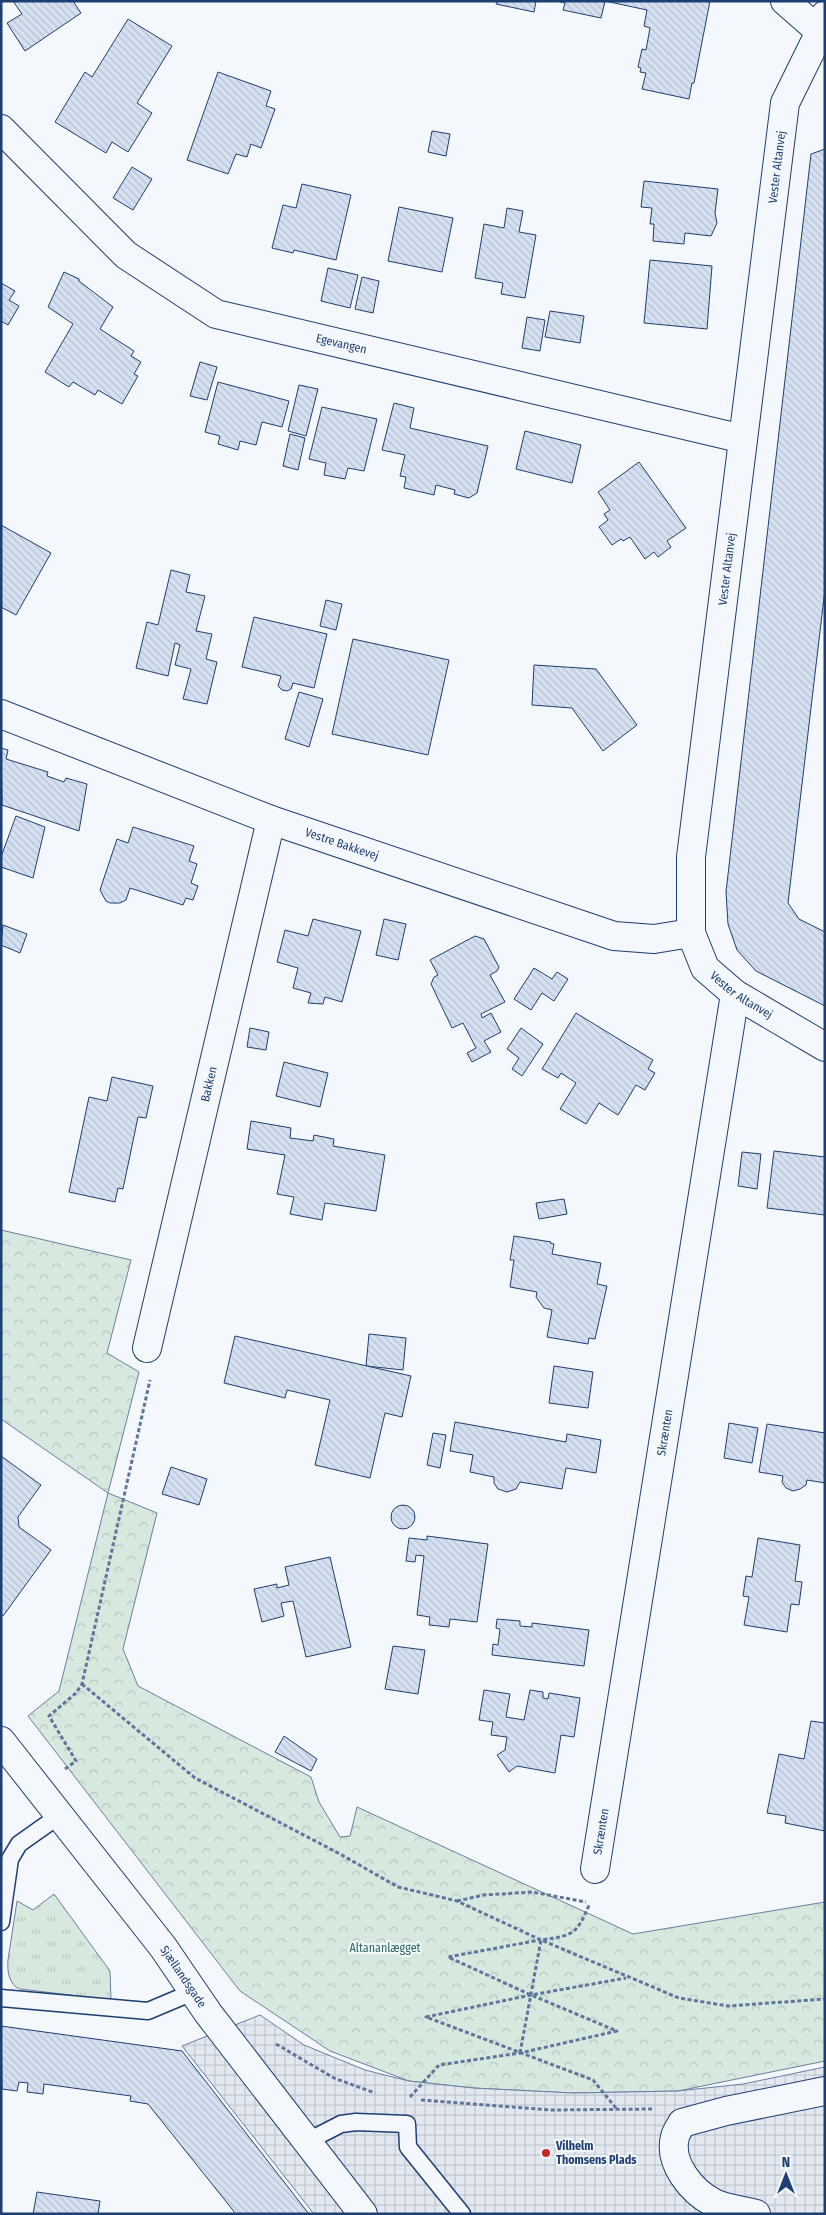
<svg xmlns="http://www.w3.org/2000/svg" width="826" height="2215" viewBox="0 0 826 2215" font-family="'Fira Sans Condensed',sans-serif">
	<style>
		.grass { fill: url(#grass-tufts); stroke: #687fa3 }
		.forest { fill: url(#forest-crowns); stroke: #687fa3 }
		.plaza { fill: url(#plaza-grid); stroke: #687fa3 }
		.building { fill: url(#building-back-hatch); stroke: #1d3f73 }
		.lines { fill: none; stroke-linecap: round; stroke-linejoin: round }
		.service-casing { stroke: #1d3f73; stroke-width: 19 }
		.minor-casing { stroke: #1d3f73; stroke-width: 30 }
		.tertiary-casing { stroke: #1d3f73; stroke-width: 30 }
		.path { stroke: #5e769c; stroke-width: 3; stroke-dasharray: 4 2.5; stroke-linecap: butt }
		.service { stroke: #f4f7fb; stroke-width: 16 }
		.minor { stroke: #f4f7fb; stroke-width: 28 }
		.tertiary { stroke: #f4f7fb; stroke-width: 28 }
		.poi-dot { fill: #c62828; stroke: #f4f7fb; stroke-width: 2 }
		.labels { text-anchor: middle; stroke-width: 4; stroke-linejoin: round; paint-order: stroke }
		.street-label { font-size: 12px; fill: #1d3f73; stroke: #f4f7fb }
		.park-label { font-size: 12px; fill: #2c6c60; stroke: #f4f7fb }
		.poi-label { font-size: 12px; font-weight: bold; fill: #1d3f73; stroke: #f4f7fb; text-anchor: start }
	</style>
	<defs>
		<pattern id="grass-tufts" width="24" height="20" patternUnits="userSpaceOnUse" patternTransform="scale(1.25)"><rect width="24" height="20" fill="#d7e8df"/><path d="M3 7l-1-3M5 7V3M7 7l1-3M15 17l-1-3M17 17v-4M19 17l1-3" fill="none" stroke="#b8c8c3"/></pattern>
		<pattern id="forest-crowns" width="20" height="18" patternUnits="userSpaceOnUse" patternTransform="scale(1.25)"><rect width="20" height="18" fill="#d7e8df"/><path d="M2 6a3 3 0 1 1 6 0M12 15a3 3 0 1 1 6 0" fill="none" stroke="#b8c8c3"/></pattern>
		<pattern id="plaza-grid" width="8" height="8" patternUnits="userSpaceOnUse" patternTransform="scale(1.25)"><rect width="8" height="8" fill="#e3e8f0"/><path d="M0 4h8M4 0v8" fill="none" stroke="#c2c8d1"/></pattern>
		<pattern id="building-back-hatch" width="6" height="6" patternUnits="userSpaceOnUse" patternTransform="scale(1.25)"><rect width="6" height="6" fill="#d5e0f0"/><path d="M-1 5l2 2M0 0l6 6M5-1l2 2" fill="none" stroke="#b6c1d1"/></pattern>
	</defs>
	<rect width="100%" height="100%" fill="#f4f7fb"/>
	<!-- grass -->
	<path class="grass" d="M54 1894 110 1971 111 2000 20 1989C9 1985 7 1971 8 1960L17 1901 33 1910Z"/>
	<!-- forest -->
	<path class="forest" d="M1 1230 131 1260 107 1353 139 1372 108 1493 157 1513 123 1649 138 1686 311 1777 319 1802 340 1837 350 1836 357 1807 633 1934 825 1902V2061L678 2091 573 2093 473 2088 409 2081 330 2051 240 1991 28 1716 59 1691 108 1493 1 1419Z"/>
	<!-- plaza -->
	<path class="plaza" d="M260 2015 304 2045 365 2070 409 2081 473 2088 573 2093 678 2091 743 2084 825 2067V2214H314L182 2046Z"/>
	<!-- building -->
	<g class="building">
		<path d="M13 1H73L81 13 25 51 7 23 22 14Z"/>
		<path d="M497 1H536L534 12 496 4Z"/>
		<path d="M556 1H710L694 83H692L689 99 642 89 646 73 640 72 641 68 638 67 642 49 646 50 650 28 644 26 647 10 605 1 601 18 563 10 565 3Z"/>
		<path d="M128 19 172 46 137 103 152 113 128 152 112 142 106 153 55 122 85 72 92 77Z"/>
		<path d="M218 72 271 91 266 106 275 109 261 148 251 144 247 157 236 154 228 174 187 160Z"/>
		<path d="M432 131 450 134 446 156 428 152Z"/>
		<path d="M825 149V589L788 903 799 919 825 932V1006L756 971 737 950 728 924 726 892 811 154Z"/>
		<path d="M132 167 152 179 133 210 113 198Z"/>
		<path d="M644 181 718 189 715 213 717 223 711 236 685 233 684 244 653 241 654 224H650L652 208 641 207Z"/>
		<path d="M302 184 351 195 336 260 294 250 293 253 272 248 283 205 296 208Z"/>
		<path d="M399 207 453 218 442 272 388 261Z"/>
		<path d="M507 208 523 211 519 232 536 235 525 298 501 294 503 283 475 278 484 224 504 228Z"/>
		<path d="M650 260 712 266 707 329 644 323Z"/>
		<path d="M328 268 358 275 350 308 321 301Z"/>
		<path d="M64 272 79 279V281L113 307 100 329 134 351 131 356 141 362 134 374 138 376 122 404 98 390 95 395 73 382 69 387 45 372 73 324 48 307Z"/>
		<path d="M362 277 379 281 373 313 355 309Z"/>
		<path d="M1 283 15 291 9 300 19 306 8 325 1 321Z"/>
		<path d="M550 311 584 316 580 343 545 337Z"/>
		<path d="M527 317 545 320 540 351 522 348Z"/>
		<path d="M200 362 217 367 207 400 190 396Z"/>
		<path d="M218 382 289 401 282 427 262 422 256 445 240 441 238 450 218 444 220 436 205 432Z"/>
		<path d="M299 385 318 389 306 436 288 431Z"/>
		<path d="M394 403 414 408 410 428 488 446 477 493 469 498 454 494 455 490 436 485 434 495 404 488 406 477 400 476 405 455 382 450Z"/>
		<path d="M322 407 377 419 364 471 348 468 345 479 324 475 326 463 309 459Z"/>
		<path d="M525 431 581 445 572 483 516 469Z"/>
		<path d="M290 434 305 438 298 470 283 466Z"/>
		<path d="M639 462 686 528 667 541 671 547 658 557 654 552 645 559 630 537 623 541 621 539 612 545 599 527 608 520 604 514 610 510 598 492Z"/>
		<path d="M1 525 51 553 16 615 1 607Z"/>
		<path d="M171 570 190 575 186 592 205 596 196 631 212 634 206 659 217 662 207 704 183 699 191 669 175 665 180 645 175 643 168 676 136 668 147 622 158 625Z"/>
		<path d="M326 600 342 604 336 630 320 626Z"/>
		<path d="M254 617 327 634 314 688 293 683 291 689 287 691 282 690 278 686 281 676 242 667Z"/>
		<path d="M353 639 449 660 428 755 332 734Z"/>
		<path d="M534 665 596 669 637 725 603 751 572 708 532 705Z"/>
		<path d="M299 692 323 699 309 747 285 739Z"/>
		<path d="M1 748 8 750 6 759 48 772 47 776 64 782 66 778 87 784 79 831 2 805Z"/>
		<path d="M16 816 45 827 33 878 1 867V857Z"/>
		<path d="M133 827 194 846 189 861 197 864 191 883 198 886 193 900 186 898 183 905 130 888 126 900 120 903H110L106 901 100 890 117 839 128 843Z"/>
		<path d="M313 919 361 931 342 1002 325 997 323 1004 308 1003 311 993 293 988 298 968 277 962 285 930 308 936Z"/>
		<path d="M384 919 406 924 398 960 376 955Z"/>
		<path d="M3 925 27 934 20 953 1 945Z"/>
		<path d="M475 936 484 939 499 967 497 971 490 975 505 1002 481 1014 482 1018 491 1013 501 1032 484 1041 491 1052 472 1062 467 1053 476 1048 463 1023 452 1028 431 984 434 977 438 975 430 960Z"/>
		<path d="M534 968 552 979 557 972 568 979 554 1001 542 993 531 1010 514 999Z"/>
		<path d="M576 1013 653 1060 648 1069 655 1073 645 1090 636 1085 618 1115 599 1103 586 1124 560 1109 576 1083 561 1073 558 1078 542 1069Z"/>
		<path d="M250 1028 269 1032 266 1050 247 1047Z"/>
		<path d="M521 1028 543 1044 522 1076 512 1069 519 1058 507 1049Z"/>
		<path d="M284 1062 328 1073 320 1107 276 1096Z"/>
		<path d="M112 1077 153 1086 146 1118 138 1117 123 1189 118 1188 115 1202 69 1192 89 1097 107 1101Z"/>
		<path d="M251 1121 291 1128 290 1138 313 1141 314 1135 334 1139 333 1146 385 1155 376 1211 325 1203 322 1220 290 1214 294 1197 277 1194 285 1155 247 1149Z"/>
		<path d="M774 1151 825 1157V1215L767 1208Z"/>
		<path d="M742 1152 761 1154 757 1189 738 1186Z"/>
		<path d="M564 1199 567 1214 539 1219 536 1203Z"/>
		<path d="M514 1236 551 1242 550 1243 554 1244 552 1254 601 1263 597 1284 607 1286 595 1339 589 1338 588 1344 547 1337 552 1310 544 1308 536 1297 537 1292 510 1287 514 1260H510Z"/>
		<path d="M369 1334 406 1338 403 1370 366 1366Z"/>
		<path d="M235 1336 411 1376 402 1417 385 1413 370 1478 315 1465 330 1400 287 1390 285 1398 224 1383Z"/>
		<path d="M554 1366 593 1372 588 1408 549 1403Z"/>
		<path d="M455 1422 566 1442 567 1434 601 1440 596 1473 566 1468 562 1489 520 1482 516 1489 507 1492 498 1489 494 1483V1477L470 1472 473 1455 450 1451Z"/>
		<path d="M729 1423 758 1428 752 1463 724 1458Z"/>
		<path d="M767 1424 825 1433V1483L807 1480 806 1485 800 1489 793 1491 786 1488 782 1482 783 1476 759 1472Z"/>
		<path d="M433 1433 446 1435 440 1468 427 1465Z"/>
		<path d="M1 1456 41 1485 18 1517 19 1527 51 1550 3 1616 1 1615Z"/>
		<path d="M171 1467 207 1479 199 1505 162 1494Z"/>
		<circle cx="403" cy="1517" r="12"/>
		<path d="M427 1536 488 1544 477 1622 450 1619 449 1627 429 1625 430 1617 417 1615 424 1556 416 1555 415 1562 406 1561 409 1538 427 1540Z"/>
		<path d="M758 1538 800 1545 795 1581 802 1582 799 1605 791 1604 787 1632 744 1625 749 1597 743 1596 746 1576 752 1577Z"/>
		<path d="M330 1557 351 1647 306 1657 293 1601 281 1603 284 1616 262 1622 254 1589 277 1584V1588L289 1585 285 1567Z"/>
		<path d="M497 1619 520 1621V1626L532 1627V1623L589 1630 584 1666 492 1655 493 1644 498 1645 500 1629 496 1628Z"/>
		<path d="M393 1646 425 1650 418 1694 385 1689Z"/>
		<path d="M484 1690 510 1694 506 1717 524 1720 530 1690 543 1692V1698L548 1699 549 1693 580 1698 574 1737 561 1735 555 1773 517 1766 509 1772 497 1755 505 1750 507 1737 491 1735 493 1722 479 1720Z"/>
		<path d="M811 1721 825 1723V1831L785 1823 786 1816 767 1813 779 1754 804 1759Z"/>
		<path d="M284 1736 317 1759 311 1771 275 1752Z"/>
		<path d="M1 2026 182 2051 309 2214H236L148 2104 130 2101 131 2096 44 2084 43 2094 27 2092 28 2083 19 2082 17 2091 2 2089Z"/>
		<path d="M37 2192 100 2201 98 2214H33Z"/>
	</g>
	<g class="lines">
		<defs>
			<g id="service">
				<path d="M1 1922 10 1859 19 1844 60 1815"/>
				<path d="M1 1998 148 2011 193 1992"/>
				<path d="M308 2141 341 2124 356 2122 407 2124 408 2147 462 2214"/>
			</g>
			<g id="minor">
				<path id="s1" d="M825 15 820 32 785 103 691 857V933L705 968 735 994 825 1047"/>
				<path id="s2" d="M1 129 126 255 216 314 743 439"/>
				<path id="s3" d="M1 714 271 820 614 936 654 939 691 933"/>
				<path id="s4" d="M147 1348 271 820"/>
				<path id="s5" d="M1 1741 163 1947 208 2013 363 2214"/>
				<path id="s6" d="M595 1869 735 994"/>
				<path d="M756 2214C742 2210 726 2209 714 2203 692 2192 668 2163 675 2137 676 2132 680 2127 682 2123L726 2111 825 2091"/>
			</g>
			<path id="tertiary" d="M785 1 825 36"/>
		</defs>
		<!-- service casing -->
		<use href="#service" class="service-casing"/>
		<!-- minor casing -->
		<use href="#minor" class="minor-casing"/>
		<!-- tertiary casing -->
		<use href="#tertiary" class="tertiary-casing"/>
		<!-- path -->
		<g class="path">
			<path d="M82 1684 195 1778 340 1854 398 1887 457 1901 541 1940 679 1998 728 2006 825 1999"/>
			<path d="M65 1769 76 1761 49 1716 76 1693 82 1684 150 1380"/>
			<path d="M457 1901 484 1895 532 1892 586 1902"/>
			<path d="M276 2044 334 2078 375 2093"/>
			<path d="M520 2053 541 1940C575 1935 576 1935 590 1903"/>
			<path d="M410 2097 439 2065 520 2053 617 2031 531 1995 448 1957 540 1940"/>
			<path d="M421 2100 552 2110 652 2109"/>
			<path d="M616 2108 593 2080 426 2017 531 1995 626 1978"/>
		</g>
		<!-- service -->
		<use href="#service" class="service"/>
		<!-- minor -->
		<use href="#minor" class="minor"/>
		<!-- tertiary -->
		<use href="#tertiary" class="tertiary"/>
	</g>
	<!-- markers -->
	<circle class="poi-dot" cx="546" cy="2153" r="5"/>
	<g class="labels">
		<!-- street labels -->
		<g class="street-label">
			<text transform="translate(777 167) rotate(-83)" y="4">Vester Altanvej</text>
			<text dy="4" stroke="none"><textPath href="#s2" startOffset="414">Egevangen</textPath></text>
			<text transform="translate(727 569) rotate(-83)" y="4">Vester Altanvej</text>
			<text dy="4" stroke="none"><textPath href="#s3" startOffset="365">Vestre Bakkevej</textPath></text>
			<text dy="4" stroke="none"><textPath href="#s1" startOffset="1016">Vester Altanvej</textPath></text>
			<text dy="4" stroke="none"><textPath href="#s4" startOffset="271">Bakken</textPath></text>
			<text dy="4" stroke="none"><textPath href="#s6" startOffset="442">Skrænten</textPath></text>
			<text dy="4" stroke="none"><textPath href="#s6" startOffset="38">Skrænten</textPath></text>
			<text dy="4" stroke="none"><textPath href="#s5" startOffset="298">Sjællandsgade</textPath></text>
		</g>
		<!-- park labels -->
		<g class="park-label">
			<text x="385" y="1952">Altananlægget</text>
		</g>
		<!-- poi labels -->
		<g class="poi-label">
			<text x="556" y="2150">Vilhelm<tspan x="556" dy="14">Thomsens Plads</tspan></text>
		</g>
	</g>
	<!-- border -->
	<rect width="826" height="2215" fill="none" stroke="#1d3f73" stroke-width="5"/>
	<!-- north arrow -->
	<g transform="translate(786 2175)" stroke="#f4f7fb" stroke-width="4" paint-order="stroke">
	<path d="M0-4L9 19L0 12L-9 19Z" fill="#1d3f73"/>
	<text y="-8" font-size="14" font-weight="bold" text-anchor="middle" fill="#1d3f73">N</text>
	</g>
</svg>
